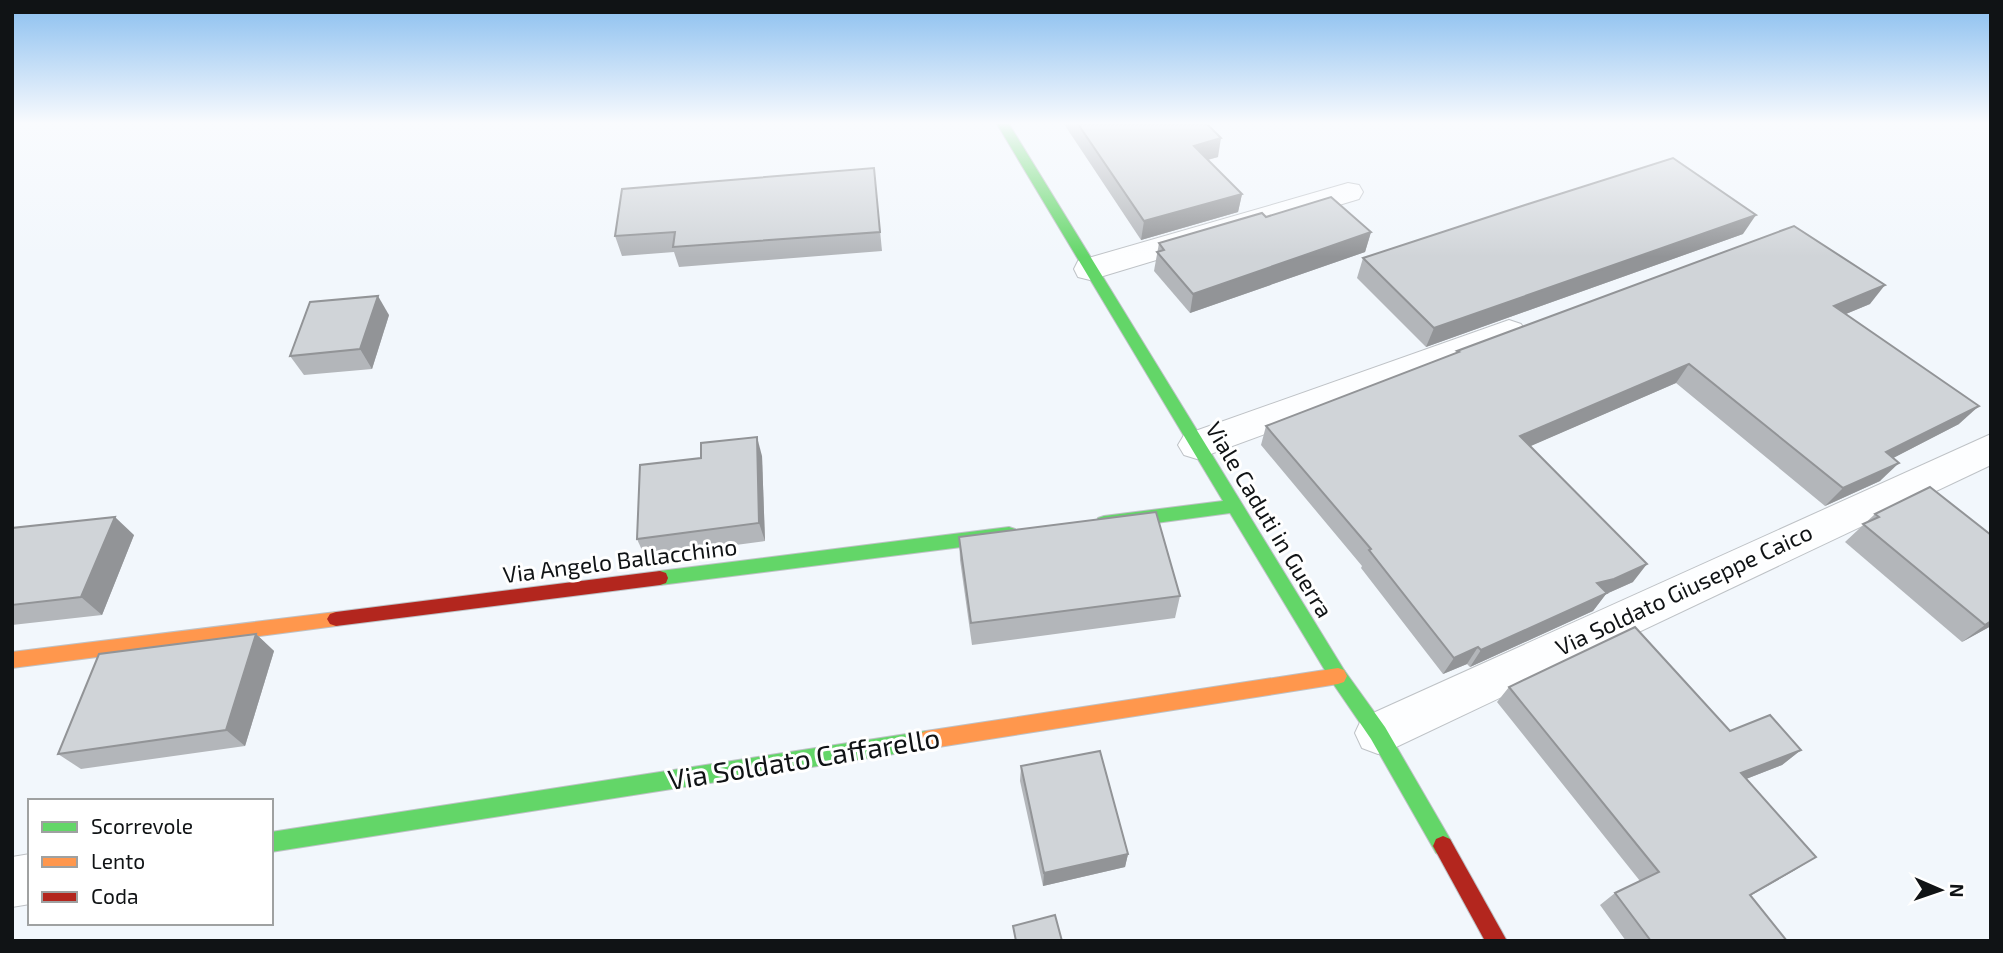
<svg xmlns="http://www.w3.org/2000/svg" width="2003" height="953" viewBox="0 0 2003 953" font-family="'Exo 2',sans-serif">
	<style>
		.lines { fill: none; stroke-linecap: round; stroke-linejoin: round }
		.street-casing { stroke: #bec2c6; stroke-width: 2 }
		.fast-casing { stroke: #bec2c6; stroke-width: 2 }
		.slow-casing { stroke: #bec2c6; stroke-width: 2 }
		.jam-casing { stroke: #bec2c6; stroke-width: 2 }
		.street { fill: #fdfeff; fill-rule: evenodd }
		.fast { fill: #63d668; fill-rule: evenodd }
		.slow { fill: #ff974d; fill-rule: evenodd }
		.jam { fill: #b3261e; fill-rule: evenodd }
		.wall { fill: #b3b6ba }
		.shaded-wall { fill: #929497 }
		.building { fill: #d0d4d8; stroke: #929497; stroke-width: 2 }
		.labels { text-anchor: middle; stroke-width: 6; stroke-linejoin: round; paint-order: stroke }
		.street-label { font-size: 23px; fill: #101315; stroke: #fff }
		.near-street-label { font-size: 28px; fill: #101315; stroke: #fff }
	</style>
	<rect width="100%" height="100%" fill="#f2f7fc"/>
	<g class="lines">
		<defs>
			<g id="street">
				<path d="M1348 183 1359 185 1363 192 1359 199 1090 280 1078 277 1074 269 1078 261Z"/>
				<path d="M1509 320 1521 324 1526 332 1521 340 1197 459 1184 455 1178 445 1184 435Z"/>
				<path d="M1991 434V465L1394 748 1378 754 1362 748 1355 733 1362 718Z"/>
				<path d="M30 854V904L12 907V857Z"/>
			</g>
			<g id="fast">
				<path d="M997 124H1009L1344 670 1385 727 1450 839 1453 846 1450 853 1443 856 1436 853 1371 739 1332 682 1230 513 1104 530 1098 528 1096 523 1098 518 1104 516 1223 501Z"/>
				<path d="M1009 527 1015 529 1017 534 1015 539 1009 541 660 585 654 583 652 578 654 573 660 571Z"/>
				<path d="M926 731 933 734 935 740 933 746 926 749 271 852V832Z"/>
			</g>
			<g id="slow">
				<path d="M336 612 342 614 345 619 342 624 336 626 12 668V652Z"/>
				<path d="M1338 668 1344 670 1347 676 1344 682 1338 684 926 749 919 746 917 740 919 734 926 731Z"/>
			</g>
			<g id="jam">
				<path d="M660 571 666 573 668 578 666 583 660 585 336 626 330 624 327 619 330 614 336 612Z"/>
				<path d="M1443 836 1450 839 1507 941H1485L1433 846 1436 839Z"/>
			</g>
		</defs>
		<!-- street casing -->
		<use href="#street" class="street-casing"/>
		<!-- fast casing -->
		<use href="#fast" class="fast-casing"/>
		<!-- slow casing -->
		<use href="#slow" class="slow-casing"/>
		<!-- jam casing -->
		<use href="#jam" class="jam-casing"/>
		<!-- street -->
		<use href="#street" class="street"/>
		<!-- fast -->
		<use href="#fast" class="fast"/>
		<!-- slow -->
		<use href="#slow" class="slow"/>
		<!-- jam -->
		<use href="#jam" class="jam"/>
	</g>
	<!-- wall -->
	<g class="wall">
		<path d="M1064 124H1207L1218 157 1208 160 1242 194 1238 212 1141 240Z"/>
		<path d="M874 168 882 251 679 267 674 252 622 256 615 236Z"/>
		<path d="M1266 217 1371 232 1365 252 1190 313 1154 271 1159 243Z"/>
		<path d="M1743 234 1426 347 1357 278 1363 258Z"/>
		<path d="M1870 304 1846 314 1959 424 1893 458 1880 481 1825 506 1676 383 1530 446 1633 582 1606 594 1593 611 1470 667 1467 664 1443 674 1361 568 1362 566 1261 445 1266 426 1456 353 1457 351Z"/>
		<path d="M389 315 372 369 304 375 290 356Z"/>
		<path d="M762 456 765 541 645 557 637 539 701 458Z"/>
		<path d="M1875 514 1991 535V626L1962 642 1845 542Z"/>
		<path d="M12 528 134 535 102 615 12 625Z"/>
		<path d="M959 537 1180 596 1175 618 972 645 960 560Z"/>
		<path d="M256 634 274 651 245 746 81 769 58 754Z"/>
		<path d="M1509 687 1801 750 1782 765 1746 779 1795 870 1750 895 1787 941H1626L1600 905 1615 893 1640 881 1497 702Z"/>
		<path d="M1021 766 1128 854 1125 867 1043 886 1020 781Z"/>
	</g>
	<!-- shaded-wall -->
	<g class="shaded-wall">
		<path d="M1221 138 1218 157 1191 164 1194 146Z"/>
		<path d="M1242 194 1238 212 1141 240 1144 221Z"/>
		<path d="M1756 215 1743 234 1426 347 1434 328Z"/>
		<path d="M1371 232 1365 252 1190 313 1193 294Z"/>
		<path d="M1885 285 1870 304 1819 325 1834 306Z"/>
		<path d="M378 296 389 315 372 369 360 349Z"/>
		<path d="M1689 364 1676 383 1510 455 1520 436Z"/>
		<path d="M1979 406 1959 424 1868 471 1886 452Z"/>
		<path d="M757 437 762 456 765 541 759 523Z"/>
		<path d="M1899 463 1880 481 1825 506 1843 488Z"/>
		<path d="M115 517 134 535 102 615 81 597Z"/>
		<path d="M1647 564 1633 582 1606 594 1593 611 1470 667 1481 650 1597 583Z"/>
		<path d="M1991 621V626L1962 642 1985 625Z"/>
		<path d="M256 634 274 651 245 746 226 730Z"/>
		<path d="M1478 647 1467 664 1443 674 1454 658Z"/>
		<path d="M1801 750 1782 765 1723 788 1741 773Z"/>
		<path d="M1128 854 1125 867 1043 886 1044 873Z"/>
		<path d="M1816 857 1795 870 1731 907 1750 895Z"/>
	</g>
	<!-- building -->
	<g class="building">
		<path d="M1078 124H1207L1221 138 1194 146 1242 194 1144 221Z"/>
		<path d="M1673 158 1756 215 1434 328 1363 258 1525 205Z"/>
		<path d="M874 168 880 232 673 247 675 232 615 236 622 189Z"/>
		<path d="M1331 197 1371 232 1193 294 1157 252 1164 250 1159 243 1262 213 1266 217Z"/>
		<path d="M1794 226 1885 285 1834 306 1979 406 1886 452 1899 463 1843 488 1689 364 1520 436 1647 564 1614 579 1597 583 1607 593 1481 650 1478 647 1454 658 1369 550 1371 549 1266 426 1459 352 1457 351Z"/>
		<path d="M378 296 360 349 290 356 310 302Z"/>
		<path d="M757 437 759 523 637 539 640 465 701 458V443Z"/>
		<path d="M1930 487 1991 535V621L1985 625 1863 524 1879 517 1875 514Z"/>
		<path d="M1156 512 1180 596 971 623 959 537Z"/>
		<path d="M115 517 81 597 12 605V528Z"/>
		<path d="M1635 627 1730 731 1770 715 1801 750 1741 773 1816 857 1750 895 1787 941H1651L1615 893 1659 872 1509 687Z"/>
		<path d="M256 634 226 730 58 754 99 654Z"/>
		<path d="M1100 751 1128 854 1044 873 1021 766Z"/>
		<path d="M1055 915 1062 941H1016L1013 926Z"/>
	</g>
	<!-- sky -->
	<linearGradient id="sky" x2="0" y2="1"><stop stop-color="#89beef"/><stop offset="0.48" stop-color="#f9fbfe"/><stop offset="1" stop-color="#f9fbfe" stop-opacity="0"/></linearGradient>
	<rect width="2003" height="257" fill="url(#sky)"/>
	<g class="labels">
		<!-- street labels -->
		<g class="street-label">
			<text transform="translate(1269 520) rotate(59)" y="8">Viale Caduti in Guerra</text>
			<text transform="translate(620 561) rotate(-7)" y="8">Via Angelo Ballacchino</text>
			<text transform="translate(1684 590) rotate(-25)" y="8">Via Soldato Giuseppe Caico</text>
		</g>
		<!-- near-street labels -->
		<g class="near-street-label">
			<text transform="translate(804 759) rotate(-9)" y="10">Via Soldato Caffarello</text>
		</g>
	</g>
	<!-- border -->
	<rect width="2003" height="953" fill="none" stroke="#101315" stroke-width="28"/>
	<!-- legend -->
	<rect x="28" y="799" width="245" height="126" fill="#ffffff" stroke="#9fa1a1" stroke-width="2"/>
	<rect x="42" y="822" width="35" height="10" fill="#63d668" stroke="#9fa1a1" stroke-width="2"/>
	<text x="91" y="834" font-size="21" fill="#101315">Scorrevole</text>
	<rect x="42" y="857" width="35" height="10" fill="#ff974d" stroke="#9fa1a1" stroke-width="2"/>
	<text x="91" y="869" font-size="21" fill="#101315">Lento</text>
	<rect x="42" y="892" width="35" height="10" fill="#b3261e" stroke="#9fa1a1" stroke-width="2"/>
	<text x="91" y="904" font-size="21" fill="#101315">Coda</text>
	<!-- north arrow -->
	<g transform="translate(1940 890) rotate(92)" stroke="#ffffff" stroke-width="5" paint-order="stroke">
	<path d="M0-5L12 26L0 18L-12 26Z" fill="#101315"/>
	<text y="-10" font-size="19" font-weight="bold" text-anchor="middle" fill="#101315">N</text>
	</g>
</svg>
